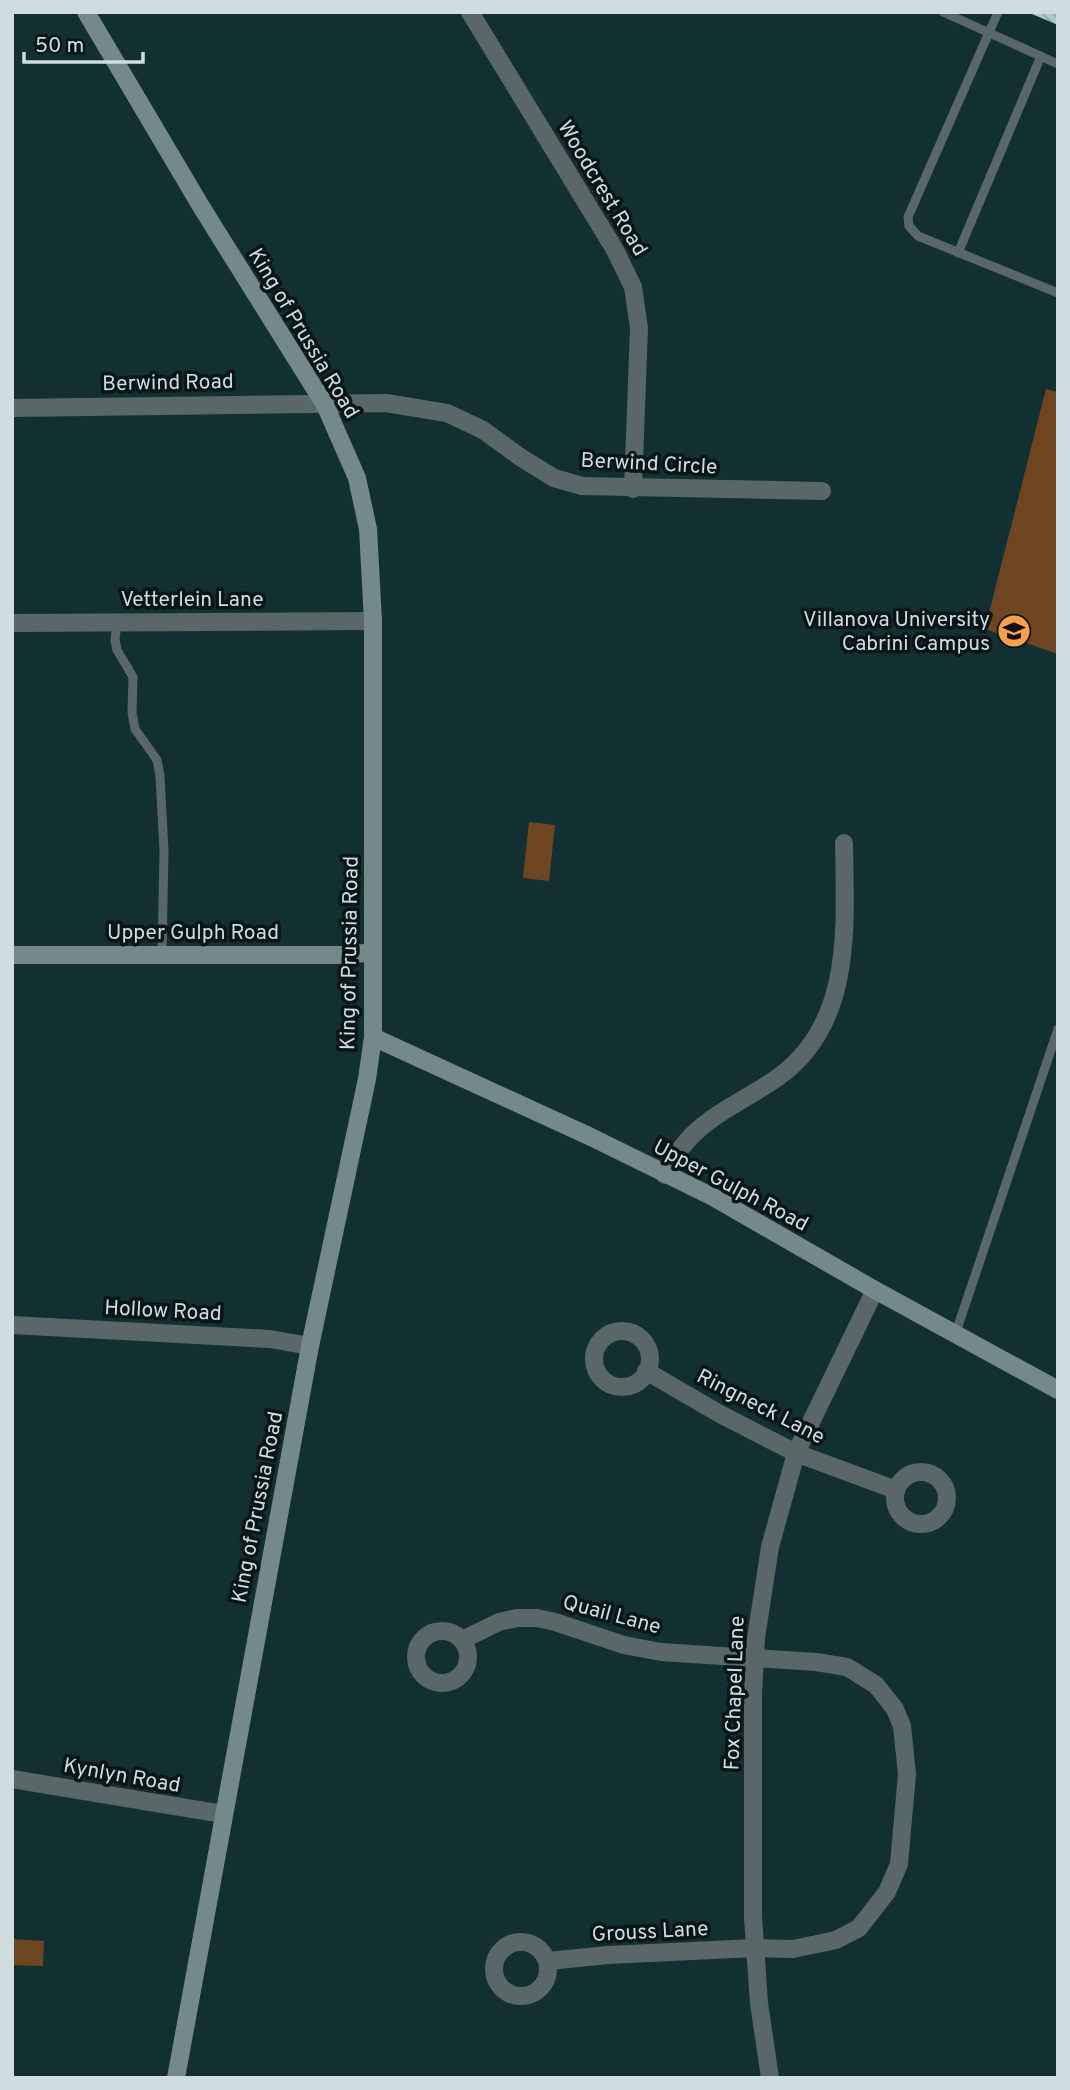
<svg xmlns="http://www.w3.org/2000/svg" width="1070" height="2090" viewBox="0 0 1070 2090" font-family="Overpass,sans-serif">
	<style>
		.green { fill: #6d4621 }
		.building { fill: url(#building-back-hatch) }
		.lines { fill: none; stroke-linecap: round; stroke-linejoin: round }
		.lane { stroke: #5a6768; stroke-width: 9 }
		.street { stroke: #5a6768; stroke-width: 18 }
		.secondary { stroke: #74898a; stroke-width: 18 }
		.labels { text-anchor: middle; stroke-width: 7; stroke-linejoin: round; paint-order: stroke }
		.street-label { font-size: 21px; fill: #cedee0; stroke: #091516 }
		.poi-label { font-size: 21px; fill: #cedee0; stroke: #091516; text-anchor: end }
	</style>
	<defs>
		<pattern id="building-back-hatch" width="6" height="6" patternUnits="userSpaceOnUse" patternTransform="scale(1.75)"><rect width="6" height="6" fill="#aacacd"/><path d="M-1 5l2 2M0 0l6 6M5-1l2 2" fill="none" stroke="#8fa8aa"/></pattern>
	</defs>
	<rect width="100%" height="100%" fill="#123032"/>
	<!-- green -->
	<g class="green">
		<path d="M1046 389 1058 392V654L985 629Z"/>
		<path d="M529 822 555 825 549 881 523 878Z"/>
		<path d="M12 1939 44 1941 43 1966 12 1965Z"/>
	</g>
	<!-- building -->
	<path class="building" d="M1027 12H1058V25Z"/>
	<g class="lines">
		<!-- lane -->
		<g class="lane">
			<path d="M943 12 1058 64"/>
			<path d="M998 12 908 217 909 226 918 236 1058 293"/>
			<path d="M958 253 1041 56"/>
			<path d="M117 622 115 640 117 650 133 677 132 712 135 729 157 760 160 776 164 851 162 954"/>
			<path d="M955 1335 1058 1029"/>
		</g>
		<!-- street -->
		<g class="street">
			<path d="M470 12 615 250 633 287 639 328 633 489"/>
			<path d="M12 408 386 403 447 413 483 430 520 457 554 478 582 486 822 491"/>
			<path d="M12 623 373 621"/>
			<path d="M665 1175C670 1166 675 1155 682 1147 705 1116 746 1100 777 1078 854 1024 845 926 844 843"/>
			<path d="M12 1325 270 1339 310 1346"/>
			<circle cx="622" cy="1359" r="28"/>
			<path d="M646 1371 720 1414 796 1453 896 1490"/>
			<circle cx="921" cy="1498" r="26"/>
			<circle cx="442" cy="1657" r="26"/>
			<path d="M462 1640 499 1622 517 1618H537L555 1622 624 1645 661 1652 816 1662 847 1667 876 1685 895 1709 902 1726 907 1774 899 1864 887 1892 859 1928 836 1940 793 1949 755 1948 608 1955 548 1961"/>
			<path d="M12 1779 223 1814"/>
			<circle cx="521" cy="1969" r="27"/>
			<path d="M770 2078 759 2003 753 1917V1694L756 1638 770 1547 796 1453 875 1290"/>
		</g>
		<!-- secondary -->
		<g class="secondary">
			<path d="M86 12 202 208 325 405 357 478 368 529 373 621V1037L367 1079 310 1346 176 2078"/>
			<path d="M12 955H347L373 952"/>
			<path d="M373 1037 591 1137 713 1197 875 1290 1058 1390"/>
		</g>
	</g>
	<!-- icons -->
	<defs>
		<symbol id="university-disc" viewBox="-11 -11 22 22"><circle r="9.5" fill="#f9a04c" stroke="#091516"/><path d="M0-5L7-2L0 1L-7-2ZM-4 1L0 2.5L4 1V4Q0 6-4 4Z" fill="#111"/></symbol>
	</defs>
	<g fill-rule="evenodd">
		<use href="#university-disc" x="995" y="612" width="38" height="38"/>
	</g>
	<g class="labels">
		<!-- street labels -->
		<g class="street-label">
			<text transform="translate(603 188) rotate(59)" y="7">Woodcrest Road</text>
			<text transform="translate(304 333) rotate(59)" y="7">King of Prussia Road</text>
			<text transform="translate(168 382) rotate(-1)" y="7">Berwind Road</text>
			<text transform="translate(649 463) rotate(3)" y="7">Berwind Circle</text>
			<text x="192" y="606">Vetterlein Lane</text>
			<text x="193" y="939">Upper Gulph Road</text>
			<text transform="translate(349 953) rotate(-89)" y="7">King of Prussia Road</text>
			<text transform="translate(731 1185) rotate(28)" y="7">Upper Gulph Road</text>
			<text transform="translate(163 1310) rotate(3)" y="7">Hollow Road</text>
			<text transform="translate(761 1406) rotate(27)" y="7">Ringneck Lane</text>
			<text transform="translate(257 1507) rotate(-79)" y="7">King of Prussia Road</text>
			<text transform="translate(612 1614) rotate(15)" y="7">Quail Lane</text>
			<text transform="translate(734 1693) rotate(-88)" y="7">Fox Chapel Lane</text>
			<text transform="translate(122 1775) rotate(10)" y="7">Kynlyn Road</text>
			<text transform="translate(650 1931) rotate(-3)" y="7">Grouss Lane</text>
		</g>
		<!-- poi labels -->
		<g class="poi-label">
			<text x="990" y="626">Villanova University<tspan x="990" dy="24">Cabrini Campus</tspan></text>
		</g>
	</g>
	<!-- border -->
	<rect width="1070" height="2090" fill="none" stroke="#cedee0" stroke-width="28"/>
	<!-- scale -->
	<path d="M24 52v10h119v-10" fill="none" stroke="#cedee0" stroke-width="3.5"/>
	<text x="35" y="52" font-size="21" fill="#cedee0" stroke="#091516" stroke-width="5" paint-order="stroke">50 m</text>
</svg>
